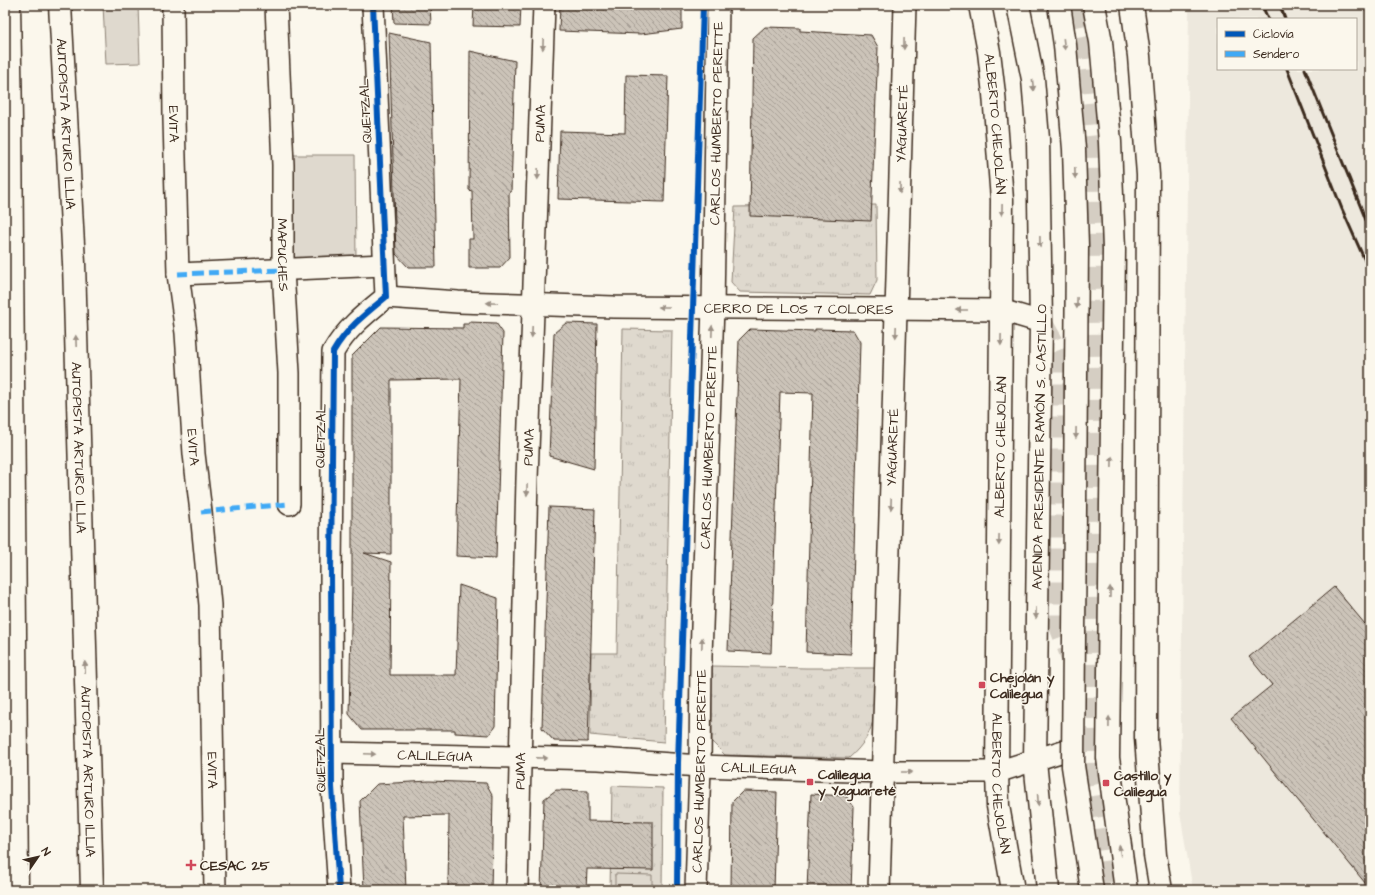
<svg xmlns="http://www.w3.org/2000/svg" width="1375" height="895" viewBox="0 0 1375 895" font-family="'Architects Daughter',sans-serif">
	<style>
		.built { fill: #ede8dd; fill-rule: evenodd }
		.park { fill: url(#park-tufts); stroke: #8d8276 }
		.garden { fill: #dfd9ce; stroke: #8d8276 }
		.building { fill: url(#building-back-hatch); stroke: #3b2a1e }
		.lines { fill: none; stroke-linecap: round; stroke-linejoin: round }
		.street-tunnel { stroke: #d5cec3; stroke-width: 21; stroke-dasharray: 21 10; stroke-linecap: butt }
		.secondary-tunnel { stroke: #d5cec3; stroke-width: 22; stroke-dasharray: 22 11; stroke-linecap: butt }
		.street-casing { stroke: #3b2a1e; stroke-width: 24 }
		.secondary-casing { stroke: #3b2a1e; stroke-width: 25 }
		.highway-casing { stroke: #3b2a1e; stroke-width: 25 }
		.street { stroke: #fbf7ec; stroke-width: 21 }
		.secondary { stroke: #fbf7ec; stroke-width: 22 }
		.highway { stroke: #fbf7ec; stroke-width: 22 }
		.rail { stroke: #3b2a1e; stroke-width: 3 }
		.highway-bridge-casing { stroke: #3b2a1e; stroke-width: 25; stroke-linecap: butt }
		.highway-bridge { stroke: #fbf7ec; stroke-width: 22 }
		.quiet { stroke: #3fa9f5; stroke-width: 5; stroke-dasharray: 10 5; stroke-linecap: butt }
		.cycleway-casing { stroke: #fbf7ec; stroke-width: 8 }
		.cycleway { stroke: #0057b8; stroke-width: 6 }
		.oneway { fill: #9b9085 }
		.poi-dot { fill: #d1495b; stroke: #fbf7ec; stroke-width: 1.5 }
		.labels { text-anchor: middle; stroke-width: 3; stroke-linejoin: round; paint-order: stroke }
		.street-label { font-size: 14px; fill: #3b2a1e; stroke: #fbf7ec }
		.poi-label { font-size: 14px; font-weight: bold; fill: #3b2a1e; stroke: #fbf7ec; text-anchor: start }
	</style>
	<defs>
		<pattern id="park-tufts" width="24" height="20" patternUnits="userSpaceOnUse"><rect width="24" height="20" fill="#dfd9ce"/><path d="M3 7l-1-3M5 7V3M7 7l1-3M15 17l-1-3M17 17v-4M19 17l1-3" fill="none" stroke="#c0bab0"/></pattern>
		<pattern id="building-back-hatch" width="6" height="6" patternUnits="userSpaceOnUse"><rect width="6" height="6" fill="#ccc4b9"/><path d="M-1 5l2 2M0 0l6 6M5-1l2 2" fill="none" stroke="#a79f96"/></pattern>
	</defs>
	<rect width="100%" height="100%" fill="#fbf7ec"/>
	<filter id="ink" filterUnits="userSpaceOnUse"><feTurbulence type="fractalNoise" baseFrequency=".025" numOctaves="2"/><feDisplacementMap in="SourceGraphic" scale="8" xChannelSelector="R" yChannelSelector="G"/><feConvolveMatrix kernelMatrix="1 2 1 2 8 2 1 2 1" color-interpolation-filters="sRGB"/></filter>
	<g filter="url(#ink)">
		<!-- built -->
		<path class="built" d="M1189 5H1370V890H1193L1180 813ZM1218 19H1356V69H1218Z"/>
		<!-- park -->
		<g class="park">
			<path d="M876 205 877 280 870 295 740 292 731 282 735 207Z"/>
			<path d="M623 329 672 330 664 742 590 735 591 653H617Z"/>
			<path d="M712 666 806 668H876C875 706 880 731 849 758L725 755 712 742Z"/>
			<path d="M612 786 663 788 662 890H610Z"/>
		</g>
		<!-- garden -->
		<g class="garden">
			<path d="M103 5H138L140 63 106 64Z"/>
			<path d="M292 155H355L356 262H293Z"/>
			<path d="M615 874 652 875V890H615Z"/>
		</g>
		<!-- building -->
		<g class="building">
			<path d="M393 5H430L431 24 394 23Z"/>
			<path d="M474 5H521L520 27 473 26Z"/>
			<path d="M560 5H682V29L641 34 559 31Z"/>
			<path d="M765 27 800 28V31L871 35 878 47 871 221 750 216 753 38Z"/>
			<path d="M389 33 431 42 436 267H408L396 254Z"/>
			<path d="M470 51 515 61 511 192H509L510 257 500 268H469V239H473L472 191 469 190Z"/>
			<path d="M626 75 668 76 664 202 558 199 560 131 625 133Z"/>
			<path d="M469 322 496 323 503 333 496 558 456 556 461 379 391 380V554L364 553 391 562 390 675H456L459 585 498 598 495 726 489 735 455 733V730H362L349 714 352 585V356L381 327 463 328V324H469Z"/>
			<path d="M566 323 597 324 594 469 549 456 554 333Z"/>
			<path d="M750 329 815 331V329L853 330 860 342 851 654 806 652 813 393 780 392 771 653 728 651 739 340Z"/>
			<path d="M549 507 595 509 588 742 554 741 542 728Z"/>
			<path d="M1334 587 1370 630V889L1231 718 1272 685 1249 657Z"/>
			<path d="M429 781 486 783 493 796 491 890H448L449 815 403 816 406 890H364L360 801 377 784Z"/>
			<path d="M556 790 588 791V821L653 822V870L587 869 586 890H541L544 799Z"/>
			<path d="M743 791 777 792 774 890H731L732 802Z"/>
			<path d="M811 794 846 796 854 807 851 890H807Z"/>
		</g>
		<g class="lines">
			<!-- street-tunnel -->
			<path class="street-tunnel" d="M1063 751 1092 736"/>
			<!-- secondary-tunnel -->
			<g class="secondary-tunnel">
				<path d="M1074 5 1081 42 1091 143 1093 783 1108 890"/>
				<path d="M1041 322 1052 341 1060 361V626L1071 655 1076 661"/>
			</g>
			<defs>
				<g id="street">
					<path id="s1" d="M173 5 174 119 178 274 186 333 194 454 201 512 210 605 215 890"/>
					<path id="s2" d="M276 5 283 165V270L289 373V504"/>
					<path d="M178 274 384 265"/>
					<path id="s3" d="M386 297 458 302 614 307 1001 310 1041 322"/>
					<path id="s4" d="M331 753 599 759 700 766 882 772H997L1063 751"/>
					<path d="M339 890 332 787 331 574 333 352C347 328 365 314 386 297L373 5"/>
					<path id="s5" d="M517 890 527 479 544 5"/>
					<path id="s6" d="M696 890 700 766 701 656 713 307 718 5"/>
					<path id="s7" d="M879 890 905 5"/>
				</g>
				<g id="secondary">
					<path id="s8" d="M980 5 989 52 994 94 1002 200 997 772 998 806 1013 890"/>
					<path d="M1018 5 1033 79 1038 139 1041 322 1035 761 1048 890"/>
					<path d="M1132 5 1139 56 1148 175 1146 738 1155 855 1161 890"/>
				</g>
				<g id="highway">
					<path d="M9 5 11 121 17 890"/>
					<path id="s9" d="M60 5 74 263 92 890"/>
					<path d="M1094 5 1101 42 1110 142 1114 250 1108 758 1126 890"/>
				</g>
			</defs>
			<!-- street casing -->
			<use href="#street" class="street-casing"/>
			<!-- secondary casing -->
			<use href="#secondary" class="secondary-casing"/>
			<!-- highway casing -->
			<use href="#highway" class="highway-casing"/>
			<!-- street -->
			<use href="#street" class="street"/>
			<!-- secondary -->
			<use href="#secondary" class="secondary"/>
			<!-- highway -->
			<use href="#highway" class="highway"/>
			<!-- rail -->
			<g class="rail">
				<path d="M1262 5 1268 19"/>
				<path d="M1280 5 1285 19"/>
				<path d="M1287 69 1342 209 1370 272"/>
				<path d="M1305 69 1370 230"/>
			</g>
			<defs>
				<path id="highway-bridge" d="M1059 5 1065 45 1074 149 1077 246 1073 766 1092 890"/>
			</defs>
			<!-- highway-bridge casing -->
			<use href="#highway-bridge" class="highway-bridge-casing"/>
			<!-- highway-bridge -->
			<use href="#highway-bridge" class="highway-bridge"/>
			<!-- quiet -->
			<g class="quiet">
				<path d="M178 274 283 270"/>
				<path d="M201 512 289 504"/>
			</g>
			<defs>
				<g id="cycleway">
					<path d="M339 890 332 787 331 574 333 352C347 328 365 314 386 297L373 5"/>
					<path d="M677 890 678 763 703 5"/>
				</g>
			</defs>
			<!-- cycleway casing -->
			<use href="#cycleway" class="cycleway-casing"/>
			<!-- cycleway -->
			<use href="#cycleway" class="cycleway"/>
		</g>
		<!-- one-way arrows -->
		<defs><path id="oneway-solid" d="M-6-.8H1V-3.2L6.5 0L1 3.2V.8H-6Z"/></defs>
		<g class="oneway">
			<use href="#oneway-solid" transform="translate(543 44) rotate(92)"/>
			<use href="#oneway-solid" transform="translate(904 44) rotate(91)"/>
			<use href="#oneway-solid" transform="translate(1064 44) rotate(83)"/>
			<use href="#oneway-solid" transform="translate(1033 85) rotate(84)"/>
			<use href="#oneway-solid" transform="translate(1075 173) rotate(88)"/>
			<use href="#oneway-solid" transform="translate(538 174) rotate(92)"/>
			<use href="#oneway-solid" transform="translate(900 188) rotate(91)"/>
			<use href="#oneway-solid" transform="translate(1002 210) rotate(91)"/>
			<use href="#oneway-solid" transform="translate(1040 242) rotate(89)"/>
			<use href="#oneway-solid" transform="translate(492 303) rotate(-178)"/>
			<use href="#oneway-solid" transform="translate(1077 303) rotate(91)"/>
			<use href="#oneway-solid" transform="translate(664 307) rotate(-180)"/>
			<use href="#oneway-solid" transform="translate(962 310) rotate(180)"/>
			<use href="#oneway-solid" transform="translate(712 331) rotate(-88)"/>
			<use href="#oneway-solid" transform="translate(532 332) rotate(92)"/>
			<use href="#oneway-solid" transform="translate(896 332) rotate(92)"/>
			<use href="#oneway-solid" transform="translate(1001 340) rotate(91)"/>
			<use href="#oneway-solid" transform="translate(76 341) rotate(-92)"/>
			<use href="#oneway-solid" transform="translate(1076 433) rotate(91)"/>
			<use href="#oneway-solid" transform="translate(1112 462) rotate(-89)"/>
			<use href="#oneway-solid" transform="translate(527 490) rotate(91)"/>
			<use href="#oneway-solid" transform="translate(891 504) rotate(92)"/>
			<use href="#oneway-solid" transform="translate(999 540) rotate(91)"/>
			<use href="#oneway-solid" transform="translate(1110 592) rotate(-89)"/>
			<use href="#oneway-solid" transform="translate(1036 613) rotate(91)"/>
			<use href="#oneway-solid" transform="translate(702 643) rotate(-88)"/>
			<use href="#oneway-solid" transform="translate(85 667) rotate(-92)"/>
			<use href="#oneway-solid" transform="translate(1109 722) rotate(-89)"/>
			<use href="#oneway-solid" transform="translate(370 754) rotate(2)"/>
			<use href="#oneway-solid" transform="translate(542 758) rotate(1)"/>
			<use href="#oneway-solid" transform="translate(907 772)"/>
			<use href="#oneway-solid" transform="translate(1038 800) rotate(86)"/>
			<use href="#oneway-solid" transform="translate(1120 851) rotate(-98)"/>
		</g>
	</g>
	<!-- markers -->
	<g class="poi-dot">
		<rect x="978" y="681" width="8" height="8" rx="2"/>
		<rect x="806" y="778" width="8" height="8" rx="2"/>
		<rect x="1102" y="779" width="8" height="8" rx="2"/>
		<path d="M189 859h4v4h4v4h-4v4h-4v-4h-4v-4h4z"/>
	</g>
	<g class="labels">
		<!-- street labels -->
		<g class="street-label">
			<text transform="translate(365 111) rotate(-93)" y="5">QUETZAL</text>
			<text dy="5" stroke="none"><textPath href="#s9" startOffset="119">AUTOPISTA ARTURO ILLIA</textPath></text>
			<text dy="5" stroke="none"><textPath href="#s1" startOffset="119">EVITA</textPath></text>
			<text dy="5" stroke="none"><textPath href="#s5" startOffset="767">PUMA</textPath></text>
			<text dy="5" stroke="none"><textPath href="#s6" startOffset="767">CARLOS HUMBERTO PERETTE</textPath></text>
			<text dy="5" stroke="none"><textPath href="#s7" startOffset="767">YAGUARETÉ</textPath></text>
			<text dy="5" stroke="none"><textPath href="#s8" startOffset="120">ALBERTO CHEJOLÁN</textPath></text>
			<text dy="5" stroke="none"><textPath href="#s2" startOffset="250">MAPUCHES</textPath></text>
			<text dy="5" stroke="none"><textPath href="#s3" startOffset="413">CERRO DE LOS 7 COLORES</textPath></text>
			<text transform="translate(320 436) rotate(-89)" y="5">QUETZAL</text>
			<text dy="5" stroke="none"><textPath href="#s9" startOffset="443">AUTOPISTA ARTURO ILLIA</textPath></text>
			<text dy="5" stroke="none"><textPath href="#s5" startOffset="443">PUMA</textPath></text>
			<text transform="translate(1000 447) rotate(-89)" y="5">ALBERTO CHEJOLÁN</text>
			<text transform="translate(1039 447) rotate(-89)" y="5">AVENIDA PRESIDENTE RAMÓN S. CASTILLO</text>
			<text dy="5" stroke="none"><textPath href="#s1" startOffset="443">EVITA</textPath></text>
			<text dy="5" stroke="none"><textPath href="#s6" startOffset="443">CARLOS HUMBERTO PERETTE</textPath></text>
			<text dy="5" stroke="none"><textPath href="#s7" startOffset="443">YAGUARETÉ</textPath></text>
			<text dy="5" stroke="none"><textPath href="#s4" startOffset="104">CALILEGUA</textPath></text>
			<text transform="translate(320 760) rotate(-91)" y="5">QUETZAL</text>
			<text dy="5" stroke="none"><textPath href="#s4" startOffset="428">CALILEGUA</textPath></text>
			<text dy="5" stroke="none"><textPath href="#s9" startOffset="767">AUTOPISTA ARTURO ILLIA</textPath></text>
			<text dy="5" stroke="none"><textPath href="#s1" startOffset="767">EVITA</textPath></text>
			<text dy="5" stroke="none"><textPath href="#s5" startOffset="119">PUMA</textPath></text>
			<text dy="5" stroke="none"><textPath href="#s6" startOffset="119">CARLOS HUMBERTO PERETTE</textPath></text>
			<text dy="5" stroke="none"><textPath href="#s8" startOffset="780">ALBERTO CHEJOLÁN</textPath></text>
		</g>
		<!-- poi labels -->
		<g class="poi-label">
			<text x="990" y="682">Chejolán y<tspan x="990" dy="16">Calilegua</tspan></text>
			<text x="818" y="779">Calilegua<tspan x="818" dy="16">y Yaguareté</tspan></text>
			<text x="1114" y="780">Castillo y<tspan x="1114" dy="16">Calilegua</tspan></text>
			<text x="200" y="870">CESAC 25</text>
		</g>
	</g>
	<!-- margin -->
	<rect width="1375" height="895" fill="none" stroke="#fbf7ec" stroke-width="20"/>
	<rect x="10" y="10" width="1355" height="875" fill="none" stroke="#3b2a1e" stroke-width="1.5" filter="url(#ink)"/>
	<!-- legend -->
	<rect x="1217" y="18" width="140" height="52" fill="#fbf7ec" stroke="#aea59a"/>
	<rect x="1225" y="31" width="20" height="6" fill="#0057b8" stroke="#aea59a"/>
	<text x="1253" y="38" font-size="12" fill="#3b2a1e">Ciclovía</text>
	<rect x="1225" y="51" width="20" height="6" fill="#3fa9f5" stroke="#aea59a"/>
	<text x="1253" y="58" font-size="12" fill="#3b2a1e">Sendero</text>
	<!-- north arrow -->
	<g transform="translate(38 857) rotate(56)" stroke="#fbf7ec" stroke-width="3" paint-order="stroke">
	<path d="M0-3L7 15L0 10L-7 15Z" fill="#3b2a1e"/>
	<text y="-6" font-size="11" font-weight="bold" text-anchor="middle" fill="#3b2a1e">N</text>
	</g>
</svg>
